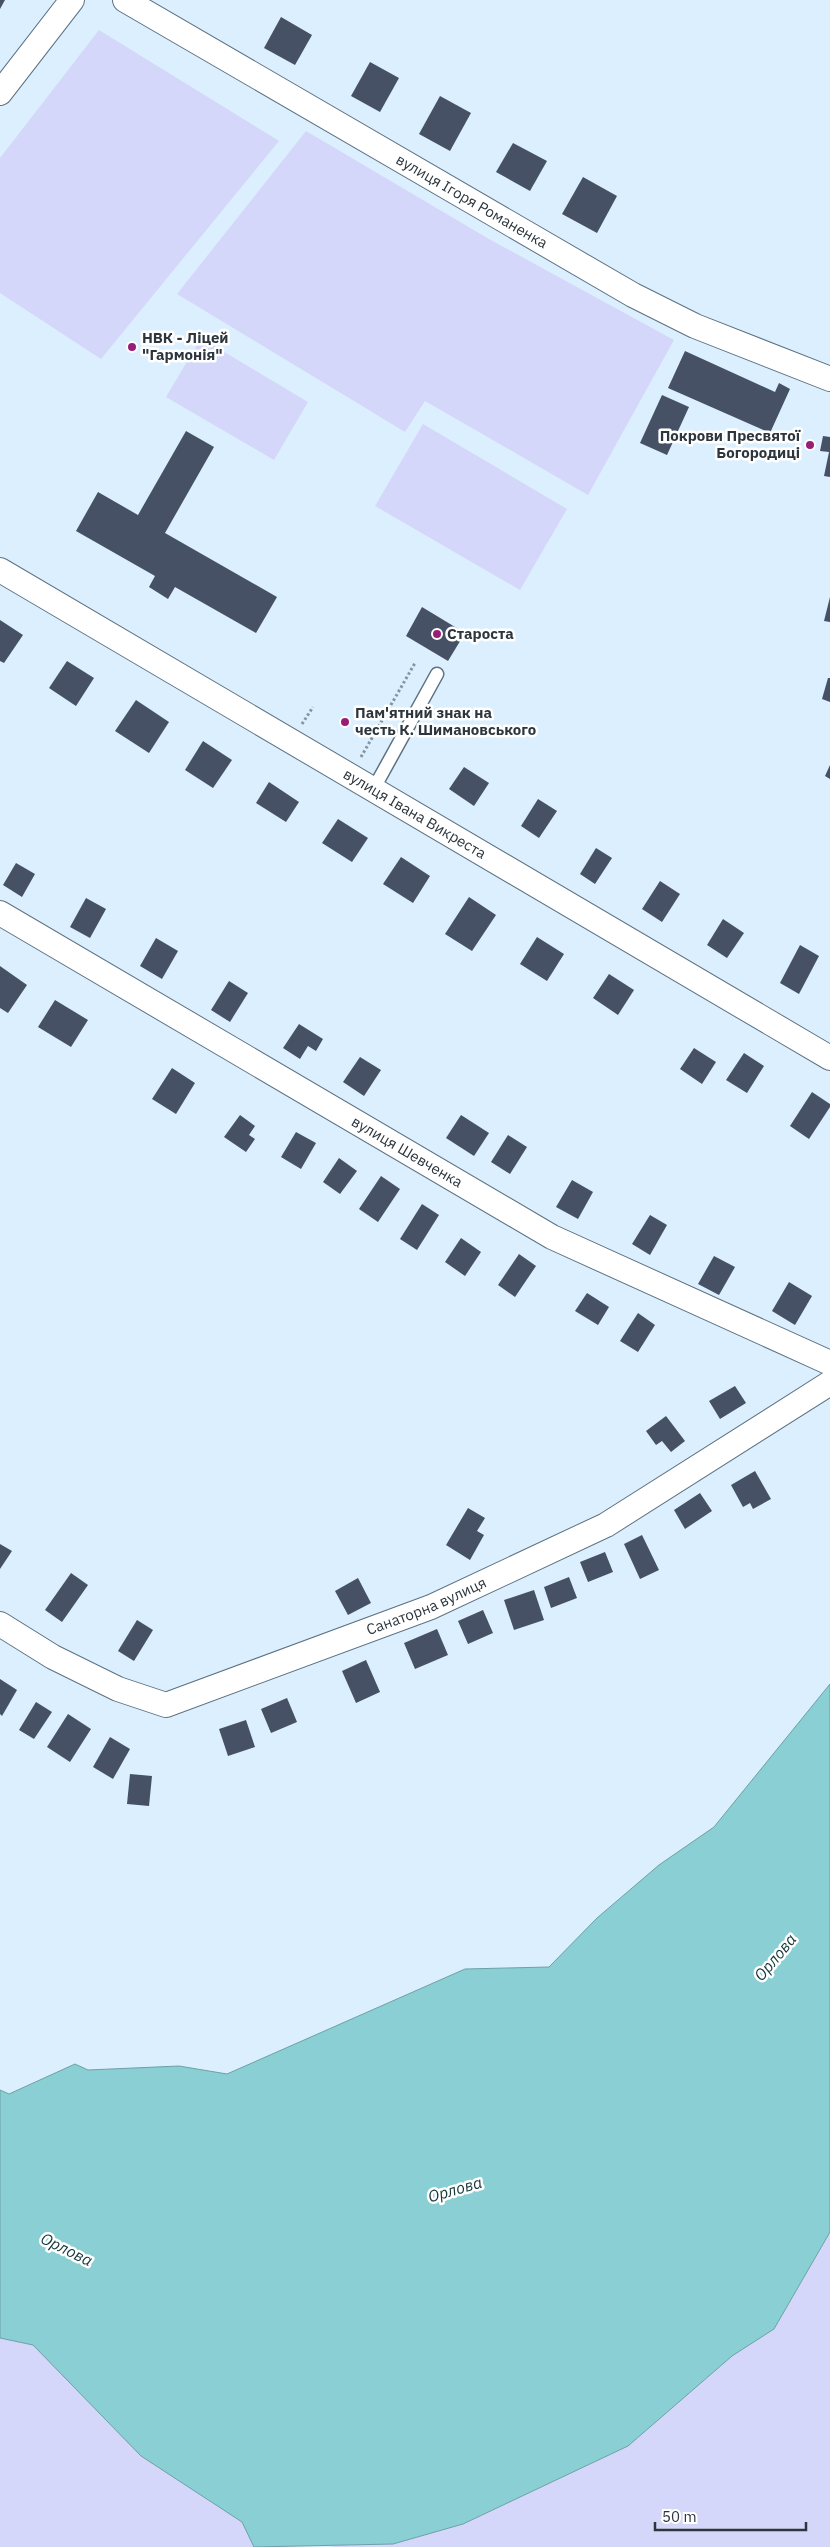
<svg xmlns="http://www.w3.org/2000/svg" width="830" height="2547" viewBox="0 0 830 2547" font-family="'IBM Plex Sans',sans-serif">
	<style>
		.green { fill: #d4d7f9 }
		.water { fill: #89cfd3; stroke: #6da1a6 }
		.building { fill: #465165 }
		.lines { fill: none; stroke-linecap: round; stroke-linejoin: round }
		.lane-casing { stroke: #5c7282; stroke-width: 15 }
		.street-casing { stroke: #5c7282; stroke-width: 26 }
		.path { stroke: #86949f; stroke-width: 3; stroke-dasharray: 2.5 2.5; stroke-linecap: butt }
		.lane { stroke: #fff; stroke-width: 12 }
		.street { stroke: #fff; stroke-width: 24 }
		.poi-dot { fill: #991c75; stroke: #fff; stroke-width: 2 }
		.labels { text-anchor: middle; stroke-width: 5; stroke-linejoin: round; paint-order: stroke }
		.street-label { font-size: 15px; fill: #2d363d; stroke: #fff }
		.poi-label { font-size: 15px; font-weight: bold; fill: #2d363d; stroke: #fff; text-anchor: start }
		.water-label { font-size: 16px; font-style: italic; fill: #133638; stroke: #fff }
	</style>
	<rect width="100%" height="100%" fill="#dceffe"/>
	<!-- green -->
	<g class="green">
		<path d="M99 30 279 141 101 359 0 293V158Z"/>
		<path d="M306 131 489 239 674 340 588 495 425 401 405 432 177 294Z"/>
		<path d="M201 338 308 402 274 460 166 397Z"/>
		<path d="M423 424 567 509 520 590 375 506Z"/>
		<path d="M830 2232V2547H329L463 2524 628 2446 732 2356 774 2329Z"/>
		<path d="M0 2338 33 2345 141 2456 242 2522 254 2547H0Z"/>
	</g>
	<!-- water -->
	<path class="water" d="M830 1684V2232L774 2329 732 2356 628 2446 463 2524 393 2544 254 2547 242 2522 141 2456 33 2345 0 2338V2090L9 2094 75 2064 88 2070 179 2066 227 2074 465 1969 549 1967 597 1918 659 1865 714 1827Z"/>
	<!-- building -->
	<g class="building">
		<path d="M0 0H5L0 9Z"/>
		<path d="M281 17 312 35 295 65 264 48Z"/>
		<path d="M370 62 399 78 380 112 351 96Z"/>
		<path d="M440 96 471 113 450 151 419 134Z"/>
		<path d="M513 143 547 161 530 191 496 172Z"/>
		<path d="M583 177 617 196 597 233 562 214Z"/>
		<path d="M685 351 775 392 779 383 790 389 770 433 668 388Z"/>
		<path d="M662 395 689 407 667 455 640 443Z"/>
		<path d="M186 431 214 447 165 533 277 597 256 633 175 587 168 599 149 587 155 576 76 531 98 492 138 515Z"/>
		<path d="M823 436 830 437V477L824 476 829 452 820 451Z"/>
		<path d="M830 597V622L824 621Z"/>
		<path d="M422 607 465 633 448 661 406 636Z"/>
		<path d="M0 620 23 635 4 663 0 661Z"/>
		<path d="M67 661 94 678 76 706 49 688Z"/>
		<path d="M828 678H830V702L822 699Z"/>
		<path d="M136 700 169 722 149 753 115 731Z"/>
		<path d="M203 741 232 760 213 788 185 770Z"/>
		<path d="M830 765V779L825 776Z"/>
		<path d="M464 767 489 783 474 806 449 789Z"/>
		<path d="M269 782 299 802 286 822 256 803Z"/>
		<path d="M538 799 557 811 539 838 521 826Z"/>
		<path d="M338 819 368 838 352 862 322 843Z"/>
		<path d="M596 848 612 858 595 884 580 874Z"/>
		<path d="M401 857 430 876 413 903 383 884Z"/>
		<path d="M16 863 35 874 22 897 3 885Z"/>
		<path d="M660 881 680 894 662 922 642 909Z"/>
		<path d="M469 897 496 915 472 951 445 934Z"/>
		<path d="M86 898 106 909 90 938 70 927Z"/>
		<path d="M723 919 744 933 727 958 707 945Z"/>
		<path d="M537 937 564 954 547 981 520 964Z"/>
		<path d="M156 938 178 951 162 979 140 966Z"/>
		<path d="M800 945 819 956 799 994 780 983Z"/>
		<path d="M0 966 27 985 8 1013 0 1008Z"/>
		<path d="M609 974 634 990 618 1015 593 998Z"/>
		<path d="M229 981 248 993 230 1022 211 1010Z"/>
		<path d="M55 1000 88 1020 71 1047 38 1027Z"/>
		<path d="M299 1024 323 1039 316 1051 308 1046 300 1059 283 1048Z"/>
		<path d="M694 1048 716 1062 702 1084 680 1069Z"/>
		<path d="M744 1053 764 1066 747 1093 726 1080Z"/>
		<path d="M360 1057 381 1070 364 1096 343 1082Z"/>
		<path d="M172 1068 195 1083 176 1114 152 1099Z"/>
		<path d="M812 1092 830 1104V1107L809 1139 790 1126Z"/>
		<path d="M240 1115 255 1126 249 1135 255 1139 246 1152 224 1137Z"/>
		<path d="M461 1115 489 1133 474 1156 446 1138Z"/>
		<path d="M296 1132 316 1143 301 1169 281 1157Z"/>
		<path d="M508 1135 527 1147 510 1174 491 1162Z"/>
		<path d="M339 1158 357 1171 340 1194 323 1182Z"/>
		<path d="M381 1176 400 1189 378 1222 359 1209Z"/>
		<path d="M572 1180 593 1192 578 1219 556 1207Z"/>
		<path d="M422 1204 439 1215 417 1250 400 1239Z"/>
		<path d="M650 1215 667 1225 650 1255 632 1244Z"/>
		<path d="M461 1238 481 1252 465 1276 445 1262Z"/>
		<path d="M519 1254 536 1266 515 1297 498 1285Z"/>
		<path d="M714 1256 735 1267 719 1295 698 1284Z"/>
		<path d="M789 1282 812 1296 795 1325 772 1311Z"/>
		<path d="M587 1293 609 1307 598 1325 575 1311Z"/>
		<path d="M638 1313 655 1325 638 1352 620 1341Z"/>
		<path d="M735 1386 746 1403 720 1419 709 1401Z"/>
		<path d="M666 1416 685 1441 671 1452 662 1441 656 1445 646 1431Z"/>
		<path d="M755 1471 771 1499 753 1509 750 1503 743 1507 731 1485Z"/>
		<path d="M700 1493 712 1511 685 1529 674 1510Z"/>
		<path d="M468 1508 485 1518 477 1531 484 1535 470 1560 446 1545Z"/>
		<path d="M642 1535 659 1570 640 1579 624 1544Z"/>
		<path d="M0 1544 12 1551 0 1569Z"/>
		<path d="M605 1552 613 1572 588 1582 580 1562Z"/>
		<path d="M71 1573 88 1585 62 1622 45 1610Z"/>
		<path d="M569 1577 577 1598 551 1608 544 1587Z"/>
		<path d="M358 1578 371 1603 348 1615 335 1591Z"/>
		<path d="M534 1590 544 1620 514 1630 504 1600Z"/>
		<path d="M483 1610 493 1633 468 1644 458 1621Z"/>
		<path d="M137 1620 153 1630 134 1661 118 1651Z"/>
		<path d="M437 1629 448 1655 415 1669 404 1643Z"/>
		<path d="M366 1660 380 1692 356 1703 342 1671Z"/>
		<path d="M0 1679 17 1690 2 1716 0 1714Z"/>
		<path d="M287 1698 297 1722 271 1733 261 1709Z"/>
		<path d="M36 1702 52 1712 34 1739 19 1730Z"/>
		<path d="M68 1714 91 1729 70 1762 47 1747Z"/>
		<path d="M246 1720 255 1747 228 1756 219 1729Z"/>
		<path d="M110 1737 130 1749 113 1779 93 1767Z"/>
		<path d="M130 1774 152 1776 149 1806 127 1804Z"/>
	</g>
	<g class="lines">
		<defs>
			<path id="lane" d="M373 790 437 674"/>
			<g id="street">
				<path id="s1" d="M125 0 633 295 695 326 830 379"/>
				<path d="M0 93 72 0"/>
				<path id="s2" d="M0 570 830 1058"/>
				<path id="s3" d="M0 913 552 1237 830 1363"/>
				<path id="s4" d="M0 1624 53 1657 118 1689 166 1705 431 1607 606 1525 830 1383"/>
			</g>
		</defs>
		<!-- lane casing -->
		<use href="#lane" class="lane-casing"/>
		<!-- street casing -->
		<use href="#street" class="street-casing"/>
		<!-- path -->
		<g class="path">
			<path d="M302 724 313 707"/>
			<path d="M361 757 415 663"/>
		</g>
		<!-- lane -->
		<use href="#lane" class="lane"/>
		<!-- street -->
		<use href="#street" class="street"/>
	</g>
	<!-- markers -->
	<g class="poi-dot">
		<circle cx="132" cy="347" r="5"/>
		<circle cx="810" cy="445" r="5"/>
		<circle cx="437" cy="634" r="5"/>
		<circle cx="345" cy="722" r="5"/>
	</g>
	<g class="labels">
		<!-- street labels -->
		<g class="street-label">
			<text dy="5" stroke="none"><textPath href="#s1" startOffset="401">вулиця Ігоря Романенка</textPath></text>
			<text dy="5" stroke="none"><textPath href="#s2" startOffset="481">вулиця Івана Викреста</textPath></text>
			<text dy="5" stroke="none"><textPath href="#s3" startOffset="472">вулиця Шевченка</textPath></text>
			<text dy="5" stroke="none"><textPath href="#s4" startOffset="464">Санаторна вулиця</textPath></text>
		</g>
		<!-- poi labels -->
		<g class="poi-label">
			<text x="142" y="343">НВК - Ліцей<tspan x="142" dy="17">"Гармонія"</tspan></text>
			<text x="800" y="441" text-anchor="end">Покрови Пресвятої<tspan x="800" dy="17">Богородиці</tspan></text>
			<text x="447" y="639">Староста</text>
			<text x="355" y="718">Пам'ятний знак на<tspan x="355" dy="17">честь К. Шимановського</tspan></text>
		</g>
		<!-- water labels -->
		<g class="water-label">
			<text transform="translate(775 1957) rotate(-50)" y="6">Орлова</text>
			<text transform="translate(455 2189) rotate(-16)" y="6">Орлова</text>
			<text transform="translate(67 2249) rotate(26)" y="6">Орлова</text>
		</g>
	</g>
	<!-- scale -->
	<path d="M655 2522v8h151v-8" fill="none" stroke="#2d363d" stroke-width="2.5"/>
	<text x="662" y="2522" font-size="15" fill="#2d363d" stroke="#ffffff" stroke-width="4" paint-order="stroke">50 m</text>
</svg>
